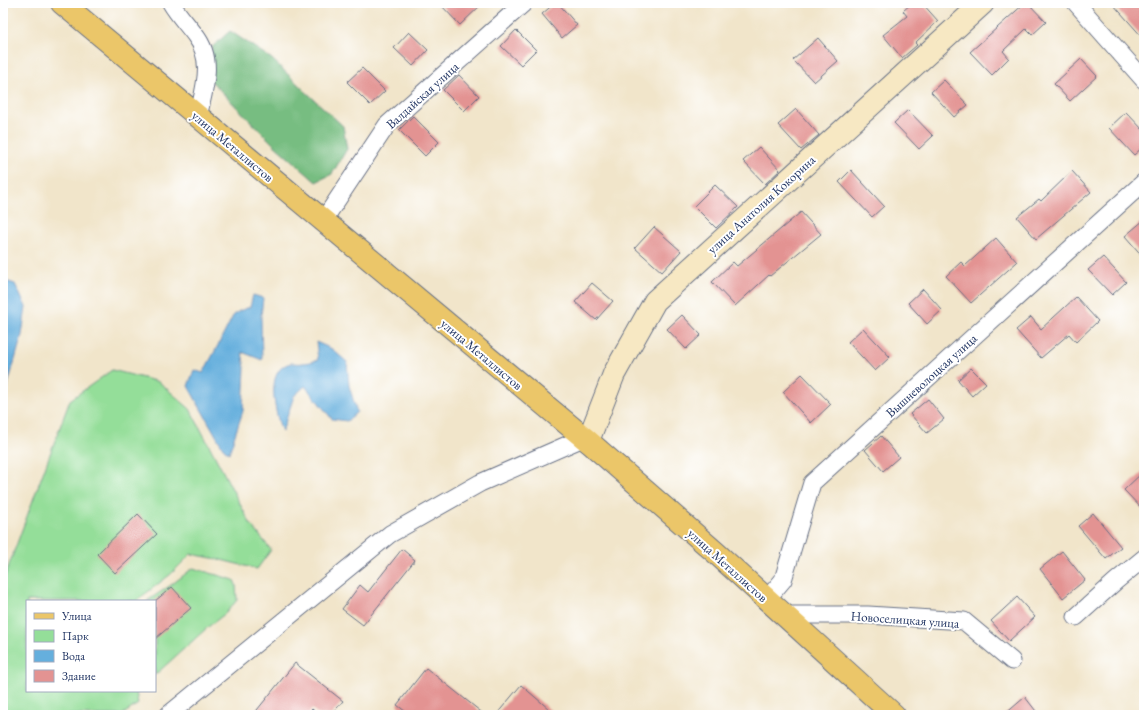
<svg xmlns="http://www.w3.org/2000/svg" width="1147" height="718" viewBox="0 0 1147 718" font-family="'EB Garamond',serif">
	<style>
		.green { fill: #94de99; stroke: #58867c }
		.forest { fill: #77bd81; stroke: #497670 }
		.water { fill: #65afdd; stroke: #406f9e }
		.building { fill: #e39392 }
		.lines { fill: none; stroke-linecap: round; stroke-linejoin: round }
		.street-casing { stroke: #666f84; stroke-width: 19 }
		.secondary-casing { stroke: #666f84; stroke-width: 24 }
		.primary-casing { stroke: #666f84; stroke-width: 24 }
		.street { stroke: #fff; stroke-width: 17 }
		.secondary { stroke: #f7e8c3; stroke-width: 22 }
		.primary { stroke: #ebc669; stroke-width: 22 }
		.labels { text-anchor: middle; stroke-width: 4; stroke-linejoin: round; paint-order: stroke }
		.street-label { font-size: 13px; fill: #1b2f5e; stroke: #fff }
	</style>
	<rect width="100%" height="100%" fill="#fff"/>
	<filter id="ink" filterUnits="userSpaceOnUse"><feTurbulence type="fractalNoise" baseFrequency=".025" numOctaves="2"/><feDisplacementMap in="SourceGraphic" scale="8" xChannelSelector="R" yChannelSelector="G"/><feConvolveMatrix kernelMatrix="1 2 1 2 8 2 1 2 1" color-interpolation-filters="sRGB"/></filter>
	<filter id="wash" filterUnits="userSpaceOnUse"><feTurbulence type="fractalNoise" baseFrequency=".012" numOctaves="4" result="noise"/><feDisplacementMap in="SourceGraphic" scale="16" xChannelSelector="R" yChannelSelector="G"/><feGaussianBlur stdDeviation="0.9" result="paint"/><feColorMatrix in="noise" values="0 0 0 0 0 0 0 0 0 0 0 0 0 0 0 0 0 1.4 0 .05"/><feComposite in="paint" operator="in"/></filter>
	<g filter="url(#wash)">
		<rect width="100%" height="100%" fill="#f1e5ca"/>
		<!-- green -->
		<g class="green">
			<path d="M112 370 159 382 190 409 250 523 271 550 257 569 217 559 191 554 171 574 136 601H27V691H136L138 704 122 715H3V587L6 573 70 400Z"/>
			<path d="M193 568 234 580 236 585 237 600 226 613 208 627 155 675V601H147L171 585Z"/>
		</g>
		<!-- forest -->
		<path class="forest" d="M230 31 272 59 304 90 343 126 347 149 332 174 316 182 274 145 210 80 212 47Z"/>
		<!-- water -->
		<g class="water">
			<path d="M3 280 15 284 26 307 22 335 3 402Z"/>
			<path d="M253 295 263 298 261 316 262 360 242 352 245 368 243 411 229 453 223 448 188 386 194 370 203 373 215 351 233 316 239 311 250 307Z"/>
			<path d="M316 342 332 349 347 362 349 386 357 412 347 421 332 419 305 386 294 396 282 432C276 415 263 369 291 363 295 363 299 364 303 363 308 363 313 361 318 360Z"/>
		</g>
		<g id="blocks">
			<!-- building -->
			<g class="building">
				<path d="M439 3H483L460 25Z"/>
				<path d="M555 3H558L577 25 562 38 542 14Z"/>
				<path d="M912 3H922L938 21 915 43 917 45 902 58 883 35 907 16 903 11Z"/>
				<path d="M1025 3H1028L1046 22 1032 35 1026 29 1003 51 1009 58 992 75 970 52Z"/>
				<path d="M1112 3H1144V39Z"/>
				<path d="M516 30 536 50 521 65 501 46Z"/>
				<path d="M409 32 428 50 413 66 394 48Z"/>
				<path d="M818 38 838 61 814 82 793 60Z"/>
				<path d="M1081 59 1097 76 1070 101 1054 84Z"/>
				<path d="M362 68 385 91 370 105 347 82Z"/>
				<path d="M459 75 479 96 464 111 443 90Z"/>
				<path d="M944 80 968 105 954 117 931 92Z"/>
				<path d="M796 109 819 135 801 150 778 125Z"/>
				<path d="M908 110 933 136 919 149 894 123Z"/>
				<path d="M1126 112 1144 131V146L1134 155 1109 128Z"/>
				<path d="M413 116 439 142 425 156 399 130Z"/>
				<path d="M759 147 780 170 765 184 743 161Z"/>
				<path d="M851 170 884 206 872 217 839 182Z"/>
				<path d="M1072 171 1091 192 1036 239 1017 217 1039 199 1041 201Z"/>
				<path d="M715 185 738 207 716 228 694 206Z"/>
				<path d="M801 212 821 234 770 276 769 275 735 306 712 282 733 262 737 266Z"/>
				<path d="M1144 220V258L1125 236Z"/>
				<path d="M654 227 681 251 662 272 635 248Z"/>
				<path d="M996 238 1017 262 971 303 946 276 961 262 965 266Z"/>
				<path d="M1103 257 1126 282 1112 295 1088 270Z"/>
				<path d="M592 283 613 301 596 320 575 302Z"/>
				<path d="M923 289 942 310 927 324 908 303Z"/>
				<path d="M1076 297 1098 321 1076 342 1069 334 1041 358 1016 330 1031 317 1041 329Z"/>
				<path d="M682 315 701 335 686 349 667 329Z"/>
				<path d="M863 328 890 357 875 371 848 342Z"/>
				<path d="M971 368 986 383 972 396 958 380Z"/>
				<path d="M802 374 831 404 811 423 783 392Z"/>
				<path d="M928 399 944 419 927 433 910 414Z"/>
				<path d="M881 436 899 457 883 471 865 450Z"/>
				<path d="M1144 471V511L1124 490Z"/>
				<path d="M1093 513 1121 547 1106 559 1078 526Z"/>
				<path d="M138 514 157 534 115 573 97 554Z"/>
				<path d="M402 549 415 560 363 625 342 609 360 585 368 592Z"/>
				<path d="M1062 551 1085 580 1063 598 1040 569Z"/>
				<path d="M172 587 191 608 155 639V601Z"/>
				<path d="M1017 597 1035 617 1009 641 991 621Z"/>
				<path d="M295 663 343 701 331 715H319L312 709 307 715H253Z"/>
				<path d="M426 668 485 715H410L397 705Z"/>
				<path d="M521 685 556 715H496Z"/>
				<path d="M1025 697 1039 715H1004Z"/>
			</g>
		</g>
	</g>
	<g filter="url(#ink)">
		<use href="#blocks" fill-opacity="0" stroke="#666f84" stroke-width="1"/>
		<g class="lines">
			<defs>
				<g id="street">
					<path d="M171 3C178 15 187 24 195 35 215 60 204 89 198 117"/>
					<path d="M1076 3 1144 80"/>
					<path d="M323 221 387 125 524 3"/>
					<path d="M767 599 783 580 812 483 1144 182"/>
					<path d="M784 615H868L964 621 1012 661"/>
					<path d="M1076 617 1116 581 1144 558"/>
					<path d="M168 715 390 534 480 483 583 438"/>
				</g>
				<path id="secondary" d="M588 441 614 374 655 301 983 3"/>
				<path id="primary" d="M62 3 588 441 715 552 894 715"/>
			</defs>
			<!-- street casing -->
			<use href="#street" class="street-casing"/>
			<!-- secondary casing -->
			<use href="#secondary" class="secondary-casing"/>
			<!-- primary casing -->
			<use href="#primary" class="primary-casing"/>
			<!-- street -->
			<use href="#street" class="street"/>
			<!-- secondary -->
			<use href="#secondary" class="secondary"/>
			<!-- primary -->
			<use href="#primary" class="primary"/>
		</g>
	</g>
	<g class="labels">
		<!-- street labels -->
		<g class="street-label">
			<text transform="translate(422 95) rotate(-42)" y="5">Валдайская улица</text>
			<text transform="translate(233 146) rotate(40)" y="5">улица Металлистов</text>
			<text transform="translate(761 204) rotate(-42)" y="5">улица Анатолия Кокорина</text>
			<text transform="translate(482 354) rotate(40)" y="5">улица Металлистов</text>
			<text transform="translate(931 375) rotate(-42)" y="5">Вышневолоцкая улица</text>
			<text transform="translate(728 565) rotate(42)" y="5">улица Металлистов</text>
			<text transform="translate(905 619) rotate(4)" y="5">Новоселицкая улица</text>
		</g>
	</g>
	<!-- margin -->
	<rect width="1147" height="718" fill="none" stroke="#fff" stroke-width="16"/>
	<!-- legend -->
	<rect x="26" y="600" width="130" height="92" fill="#ffffff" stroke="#a4acbf"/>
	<rect x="34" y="613" width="20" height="6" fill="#ebc669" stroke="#a4acbf"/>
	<text x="62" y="620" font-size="12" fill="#1b2f5e">Улица</text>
	<rect x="34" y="630" width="20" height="12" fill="#94de99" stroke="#a4acbf"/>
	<text x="62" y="640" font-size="12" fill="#1b2f5e">Парк</text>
	<rect x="34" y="650" width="20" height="12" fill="#65afdd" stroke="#a4acbf"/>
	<text x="62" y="660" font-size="12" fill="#1b2f5e">Вода</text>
	<rect x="34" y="670" width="20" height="12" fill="#e39392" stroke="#a4acbf"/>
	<text x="62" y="680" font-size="12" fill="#1b2f5e">Здание</text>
</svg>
